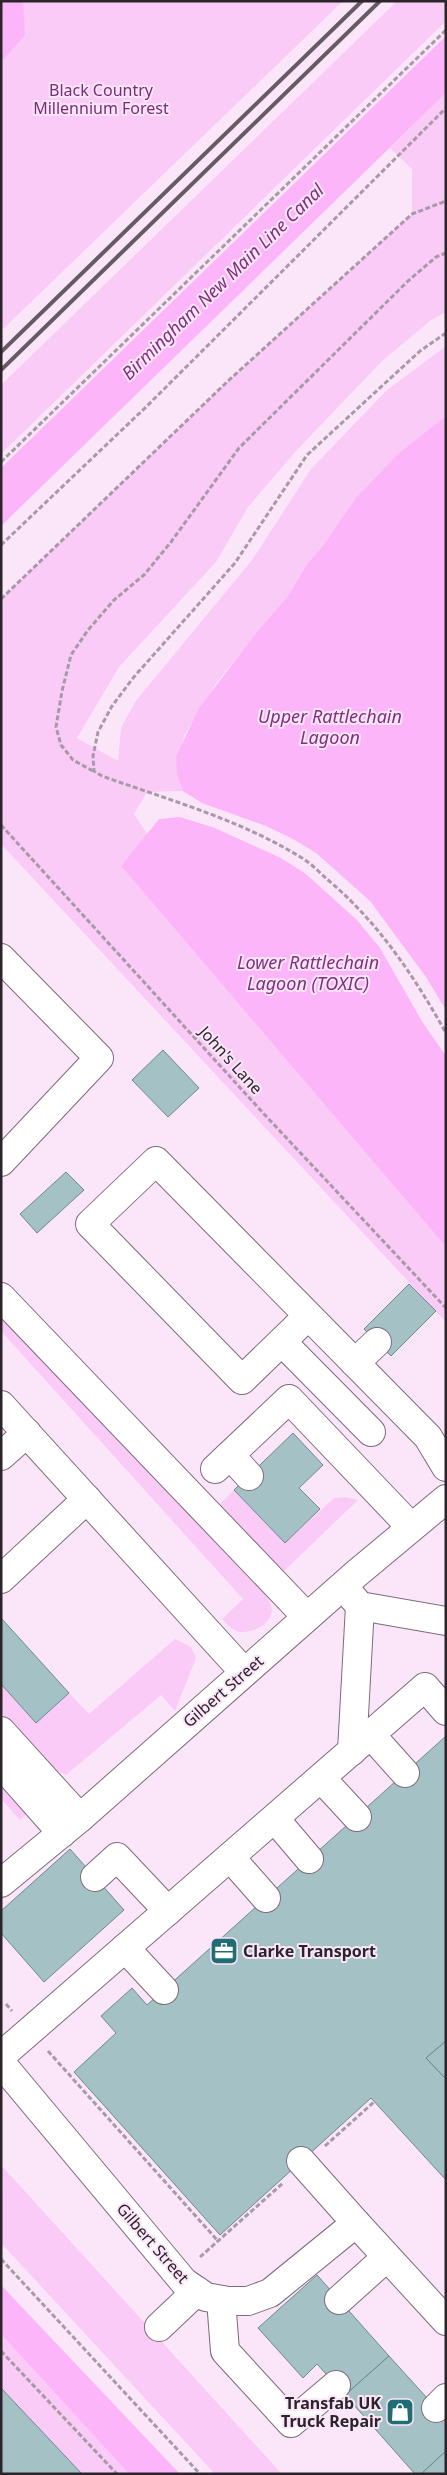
<svg xmlns="http://www.w3.org/2000/svg" width="447" height="2475" viewBox="0 0 447 2475" font-family="'Noto Sans',sans-serif">
	<style>
		.green { fill: #f9cbf6 }
		.water { fill: #fdb5f9 }
		.building { fill: #a4c2c6; stroke: #6d898d }
		.lines { fill: none; stroke-linecap: round; stroke-linejoin: round }
		.minor-casing { stroke: #7d6b7b; stroke-width: 30 }
		.path { stroke: #a899a7; stroke-width: 3; stroke-dasharray: 5 2.5; stroke-linecap: butt }
		.minor { stroke: #fff; stroke-width: 28 }
		.rail { stroke: #665b64; stroke-width: 4 }
		.labels { text-anchor: middle; stroke-width: 4; stroke-linejoin: round; paint-order: stroke }
		.park-label { font-size: 16px; fill: #7b2a79; stroke: #fbe6f9 }
		.street-label { font-size: 16px; fill: #2b242a; stroke: #fbe6f9 }
		.poi-label { font-size: 16px; font-weight: bold; fill: #2b242a; stroke: #fbe6f9; text-anchor: start }
		.water-label { font-size: 18px; font-style: italic; fill: #7f2f7d; stroke: #fbe6f9 }
	</style>
	<rect width="100%" height="100%" fill="#fbe6f9"/>
	<!-- green -->
	<g class="green">
		<path d="M1 1H343L1 331Z"/>
		<path d="M397 1H446V21L1 454V385Z"/>
		<path d="M446 93V312L430 321 382 361 296 451 248 507 216 562 119 667 77 738 118 761 121 728 135 702 252 560 311 469 387 390 446 346V416L355 499 325 543 307 564 288 596 217 682 184 736 177 775 183 791 147 792 134 814 148 835 121 866 446 1247V1322L1 844V599L228 381 412 214V169L390 148Z"/>
		<path d="M1 1316 258 1585C262 1591 269 1599 271 1605 276 1622 255 1633 241 1632 232 1631 228 1625 222 1619L243 1599 1 1331Z"/>
		<path d="M234 1490 285 1543 334 1498 345 1497 358 1500 283 1572 220 1504Z"/>
		<path d="M175 1639 191 1647 196 1658 175 1711 161 1695 66 1775 53 1769 1 1712V1684L36 1723 69 1693 89 1714Z"/>
		<path d="M1 1776 32 1809 20 1820 1 1799Z"/>
		<path d="M1 2165 282 2474H215L1 2243Z"/>
		<path d="M1 2334 129 2474H82L1 2388Z"/>
	</g>
	<!-- water -->
	<g class="water">
		<path d="M1 1H23L25 35 1 62Z"/>
		<path d="M446 36V93L1 526V468Z"/>
		<path d="M446 416V1010L426 977 370 901 316 853 293 839 266 826 202 803 183 791 177 775 176 757 199 708 257 632 288 596 307 564 325 543 355 499 398 454Z"/>
		<path d="M180 817 215 828 281 858 306 874 357 920 380 948 423 1023 446 1056V1247L121 866 159 819Z"/>
		<path d="M1 2285 180 2474H129L1 2334Z"/>
	</g>
	<!-- building -->
	<g class="building">
		<path d="M163 1050 199 1088 168 1117 132 1080Z"/>
		<path d="M66 1172 84 1190 37 1233 20 1214Z"/>
		<path d="M409 1284 436 1311 391 1356 364 1329Z"/>
		<path d="M293 1433 323 1465 299 1488 320 1509 285 1543 234 1490Z"/>
		<path d="M1 1618 69 1693 36 1723 1 1684Z"/>
		<path d="M446 1736V2041L426 2058 446 2079V2180L371 2098 220 2235 74 2072 116 2033 101 2016 132 1988 147 2005Z"/>
		<path d="M70 1849 124 1910 44 1982 1 1933V1911Z"/>
		<path d="M446 2041V2079L426 2058Z"/>
		<path d="M317 2275 389 2356 345 2395 317 2364 303 2378 258 2328Z"/>
		<path d="M389 2356 446 2419V2451L421 2474H415L345 2395Z"/>
		<path d="M1 2388 82 2474H1Z"/>
		<path d="M446 2451V2474H421Z"/>
	</g>
	<g class="lines">
		<defs>
			<g id="minor">
				<path d="M1 958 99 1058 1 1162"/>
				<path d="M1 1297 307 1617"/>
				<path d="M308 1316 242 1380 90 1224 156 1161 428 1437 446 1467"/>
				<path d="M282 1342 371 1432"/>
				<path d="M355 1363 377 1342"/>
				<path d="M1 1405 244 1672"/>
				<path d="M230 1455 249 1476"/>
				<path d="M1 1456 27 1433"/>
				<path d="M215 1469 289 1399 411 1527"/>
				<path d="M1 1579 87 1499"/>
				<path d="M348 1592 360 1606 446 1621"/>
				<path d="M1 1731 80 1818"/>
				<path d="M371 1735 405 1773"/>
				<path d="M352 1751 360 1606"/>
				<path d="M1 1764 62 1833"/>
				<path d="M321 1778 357 1817"/>
				<path d="M275 1819 309 1859"/>
				<path d="M230 1857 266 1898"/>
				<path d="M95 1877 117 1857 168 1911"/>
				<path d="M1 1883 80 1818 356 1574 446 1499"/>
				<path d="M125 1948 164 1990"/>
				<path d="M1 2056 425 1687 446 1711"/>
				<path d="M1 2063 184 2282 206 2297 228 2301H248L270 2293 356 2223 446 2321"/>
				<path d="M301 2161 356 2223"/>
				<path d="M221 2300 225 2351 291 2423 336 2385"/>
				<path d="M339 2300 387 2257"/>
				<path d="M159 2327 197 2291"/>
				<path d="M436 2408 446 2398"/>
			</g>
		</defs>
		<!-- minor casing -->
		<use href="#minor" class="minor-casing"/>
		<!-- path -->
		<g class="path">
			<path d="M446 333 420 351 307 455 235 563 133 678 112 706 98 732 93 756 94 771 102 776C169 800 241 820 302 858 312 864 320 873 328 880 378 922 414 976 446 1033"/>
			<path d="M1 462 446 30"/>
			<path d="M1 545 146 407 446 108"/>
			<path d="M1 599 228 381 412 214 446 201"/>
			<path d="M93 771 73 760 61 745 56 727 62 691 71 655 88 630 114 600 144 575 171 542 239 448 408 281 436 257 446 253"/>
			<path d="M1 825 264 1114 446 1308"/>
			<path d="M6 2004 12 2011"/>
			<path d="M48 2051 218 2241"/>
			<path d="M325 2146 375 2101"/>
			<path d="M200 2257 283 2183"/>
			<path d="M1 2259 200 2474"/>
			<path d="M1 2351 117 2474"/>
		</g>
		<!-- minor -->
		<use href="#minor" class="minor"/>
		<!-- rail -->
		<g class="rail">
			<path d="M1 352 362 1"/>
			<path d="M1 370 380 1"/>
		</g>
	</g>
	<!-- icons -->
	<defs>
		<symbol id="office-square" viewBox="-11 -11 22 22"><rect x="-9" y="-9" width="18" height="18" rx="4" fill="#226c76" stroke="#fbe6f9"/><path d="M-6-3h4V-5.5h4V-3h4V5H-6ZM-1-4.5V-3h2v-1.5ZM-6 0V1H6V0Z" fill="#fff"/></symbol>
		<symbol id="shop-square" viewBox="-11 -11 22 22"><rect x="-9" y="-9" width="18" height="18" rx="4" fill="#226c76" stroke="#fbe6f9"/><path d="M-5-2.5h2.3a2.7 3.5 0 0 1 5.4 0H5L5.5 6h-11ZM-1.5-2.5h3a1.5 2.3 0 0 0-3 0Z" fill="#fff"/></symbol>
	</defs>
	<g fill-rule="evenodd">
		<use href="#office-square" x="208" y="1935" width="32" height="32"/>
		<use href="#shop-square" x="384" y="2396" width="32" height="32"/>
	</g>
	<g class="labels">
		<!-- park labels -->
		<g class="park-label">
			<text x="101" y="96">Black Country<tspan x="101" dy="18">Millennium Forest</tspan></text>
		</g>
		<!-- street labels -->
		<g class="street-label">
			<text transform="translate(231 1060) rotate(48)" y="6">John's Lane</text>
			<text transform="translate(223 1691) rotate(-41)" y="6">Gilbert Street</text>
			<text transform="translate(153 2243) rotate(49)" y="6">Gilbert Street</text>
		</g>
		<!-- poi labels -->
		<g class="poi-label">
			<text x="243" y="1957">Clarke Transport</text>
			<text x="381" y="2409" text-anchor="end">Transfab UK<tspan x="381" dy="18">Truck Repair</tspan></text>
		</g>
		<!-- water labels -->
		<g class="water-label">
			<text transform="translate(223 282) rotate(-44)" y="6">Birmingham New Main Line Canal</text>
			<text x="330" y="723">Upper Rattlechain<tspan x="330" dy="21">Lagoon</tspan></text>
			<text x="308" y="969">Lower Rattlechain<tspan x="308" dy="21">Lagoon (TOXIC)</tspan></text>
		</g>
	</g>
	<!-- border -->
	<rect width="447" height="2475" fill="none" stroke="#2b242a" stroke-width="5"/>
</svg>
